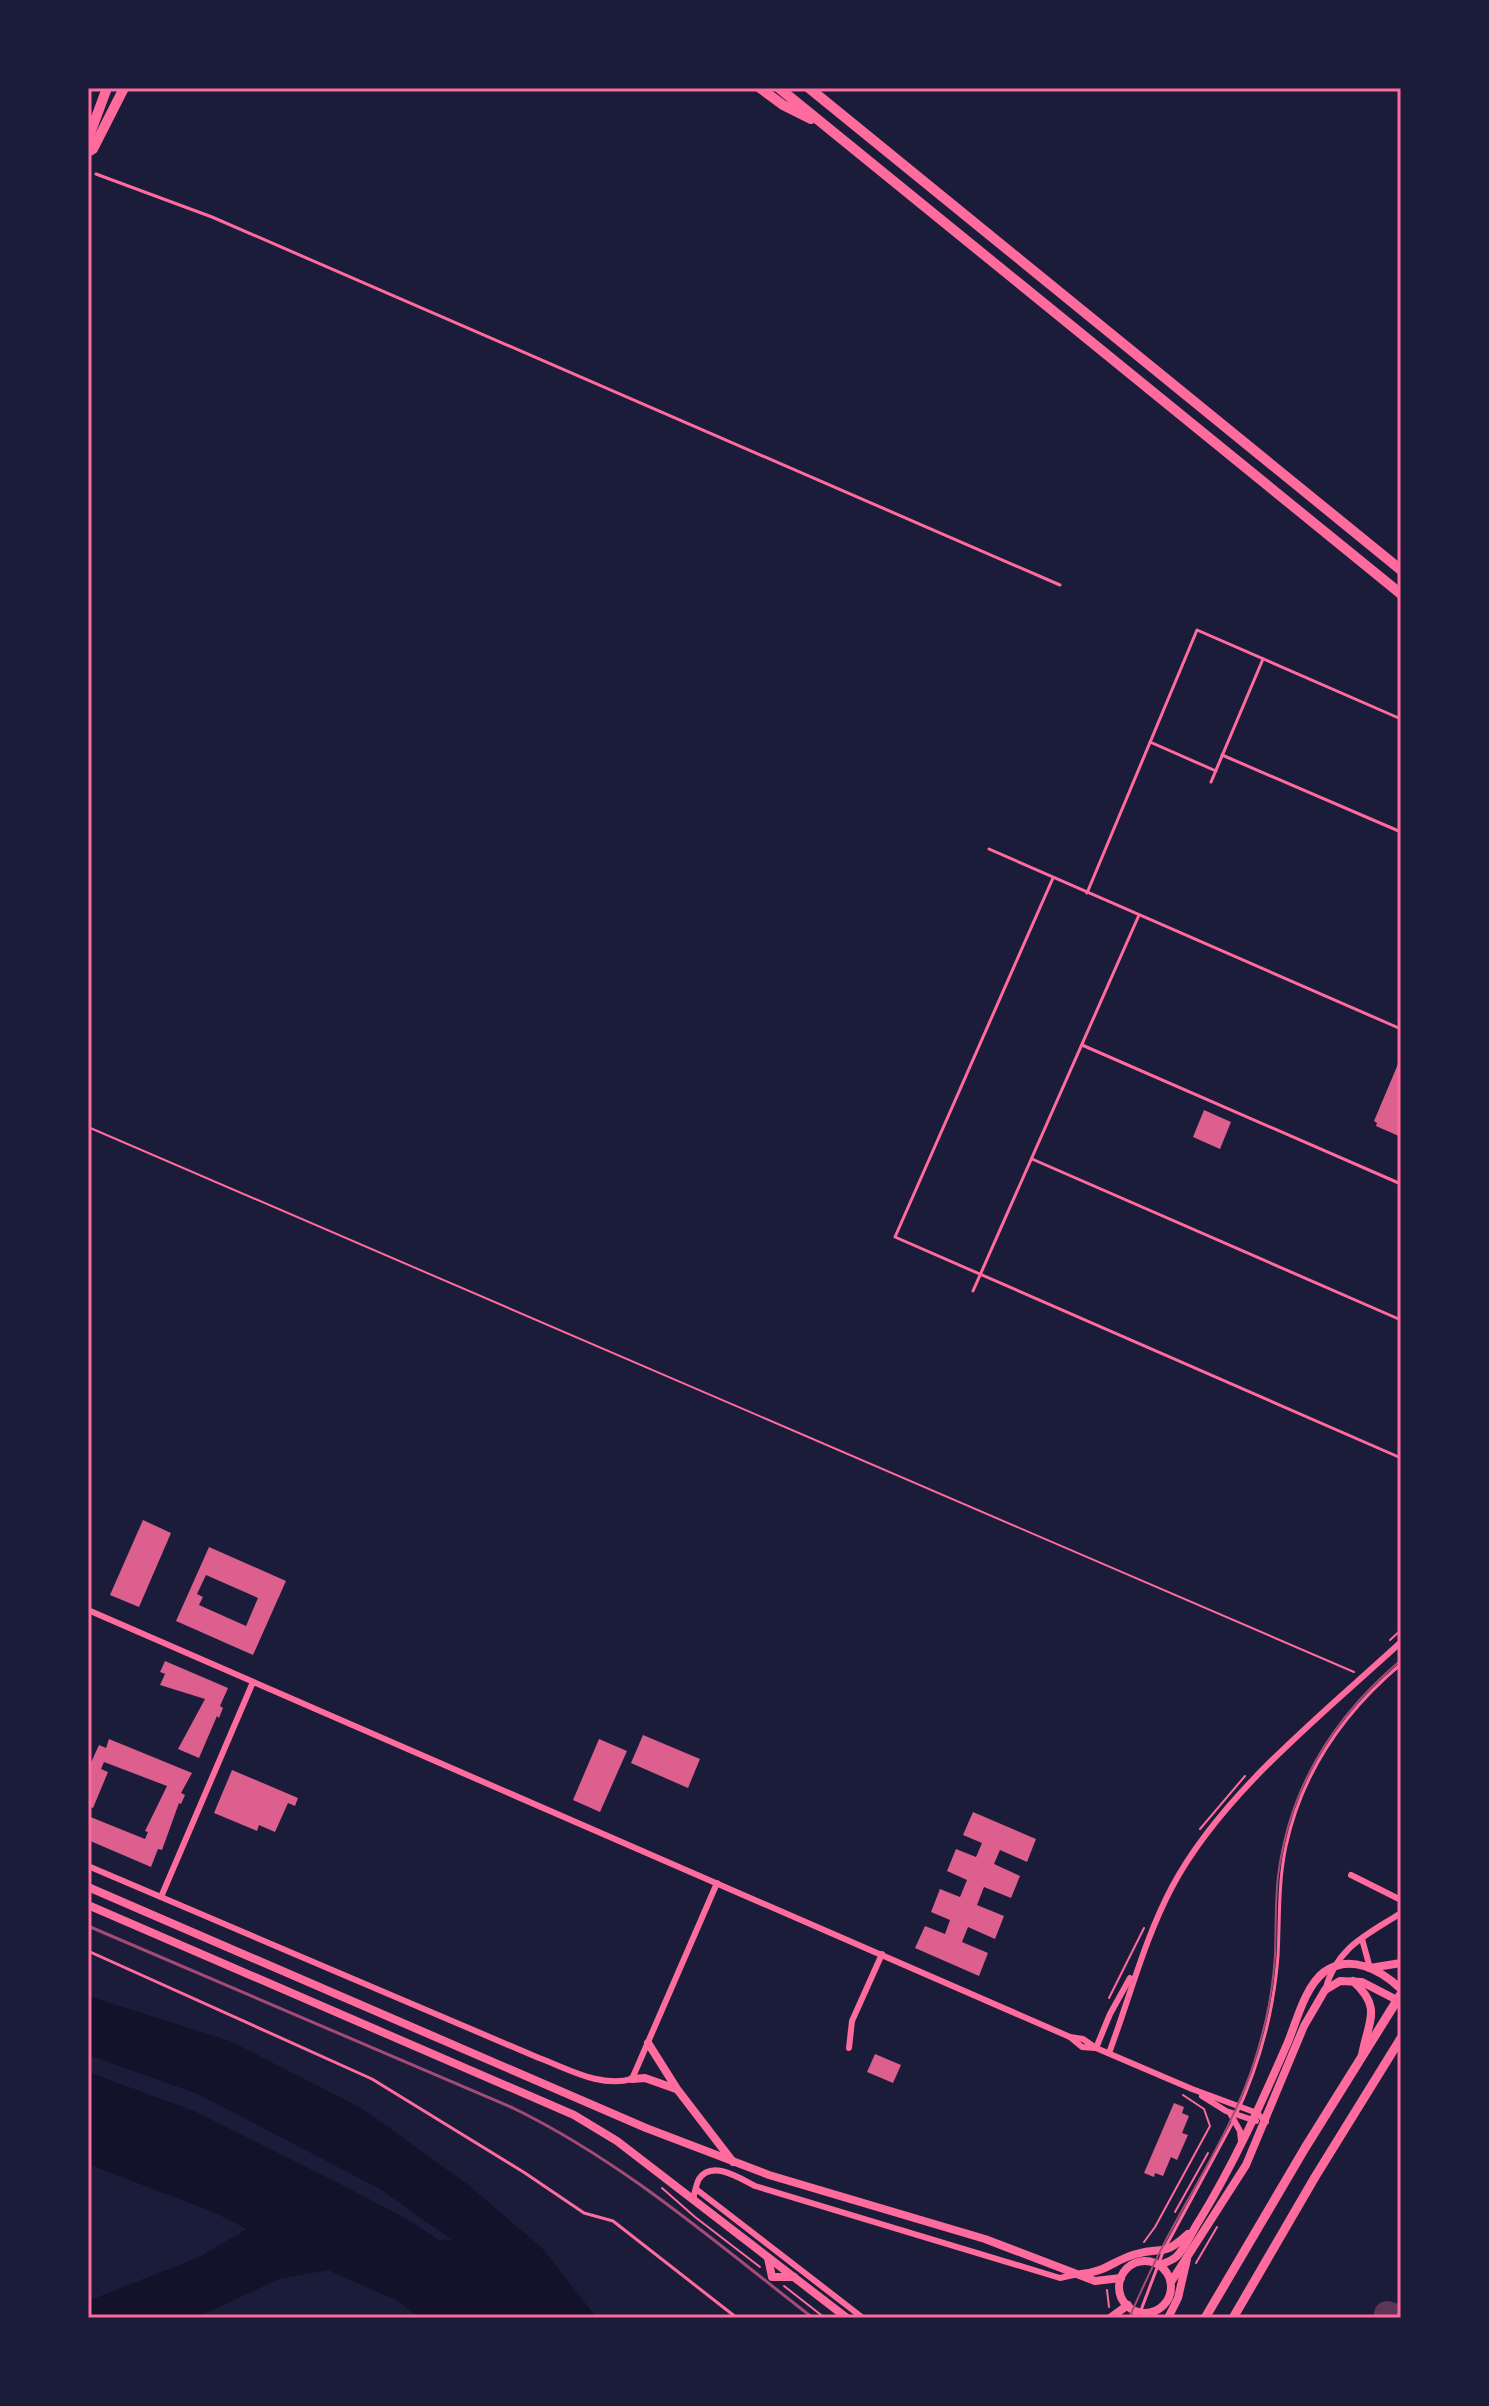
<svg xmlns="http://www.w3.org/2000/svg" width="1489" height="2406" viewBox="0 0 1489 2406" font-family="'Libre Baskerville',serif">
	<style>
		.water { fill: #12122b }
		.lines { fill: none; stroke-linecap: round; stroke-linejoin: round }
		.taxiway { stroke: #603358; stroke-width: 26 }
		.building { fill: #dd5f8e; fill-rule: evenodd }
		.path { stroke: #ff6b9d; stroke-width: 2 }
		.service { stroke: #ff6b9d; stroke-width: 3 }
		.minor { stroke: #ff6b9d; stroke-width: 6 }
		.secondary { stroke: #ff6b9d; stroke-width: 8 }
		.primary { stroke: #ff6b9d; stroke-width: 9 }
		.motorway { stroke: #ff6b9d; stroke-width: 10 }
		.tram { stroke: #a44b75; stroke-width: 2 }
		.rail { stroke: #a44b75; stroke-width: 3 }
		.neatline { fill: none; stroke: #ff6b9d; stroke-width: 3 }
	</style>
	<rect width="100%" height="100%" fill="#1b1b3a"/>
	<!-- water -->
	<path class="water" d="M88 1996 230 2041 363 2109 467 2184 541 2247 597 2318H420L396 2300 328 2270 279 2279 196 2318H88V2301L199 2257 247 2229 213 2212 88 2164V2072L194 2111 346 2187 414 2223 438 2240H452L380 2189 198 2094 88 2055Z"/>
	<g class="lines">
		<!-- taxiway -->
		<path class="taxiway" d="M1387 2314 1400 2318"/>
	</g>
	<!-- building -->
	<g class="building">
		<path d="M1401 1057V1137L1376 1126 1377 1123 1374 1121Z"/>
		<path d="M1204 1110 1231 1122 1220 1149 1193 1137Z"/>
		<path d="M143 1520 171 1533 139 1607 110 1595Z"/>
		<path d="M209 1547 286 1581 253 1655 176 1621ZM206 1575 258 1598 246 1626 199 1605 203 1597 197 1594Z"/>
		<path d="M165 1661 228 1688 220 1706 223 1708 219 1718 217 1716 199 1758 178 1749 205 1699 160 1685 165 1674 160 1672Z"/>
		<path d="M643 1735 700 1759 688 1788 631 1763Z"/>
		<path d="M109 1739 192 1773 181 1793 185 1795 181 1804 179 1803 162 1850 158 1849 151 1867 88 1840V1816L145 1839 148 1832 145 1831 167 1786 104 1762 101 1769 108 1772 93 1808 88 1806V1769L99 1745 106 1748Z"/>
		<path d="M599 1739 627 1751 600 1812 573 1800Z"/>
		<path d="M232 1770 298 1798 295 1806 288 1803 275 1832 259 1825 257 1831 214 1813Z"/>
		<path d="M973 1812 1036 1839 1027 1862 1000 1850 994 1864 1020 1876 1011 1898 984 1887 977 1905 1004 1916 995 1939 968 1927 962 1942 988 1953 979 1976 915 1948 925 1926 945 1934 950 1920 931 1912 940 1889 960 1897 967 1880 947 1871 956 1849 976 1857 982 1843 963 1835Z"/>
		<path d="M875 2054 901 2065 893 2083 867 2072Z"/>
		<path d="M1174 2103 1184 2107 1182 2113 1189 2116 1182 2133 1188 2135 1177 2160 1171 2157 1163 2176 1155 2173 1154 2177 1144 2173Z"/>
	</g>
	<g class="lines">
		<!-- path -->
		<g class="path">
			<path d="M88 1127 1354 1672"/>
			<path d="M1390 1640 1401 1630"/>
			<path d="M1200 1829 1245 1776"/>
			<path d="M1109 1998 1144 1928"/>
			<path d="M662 2188 695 2217 760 2267"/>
			<path d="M1175 2212 1208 2153"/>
			<path d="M1144 2242 1155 2227 1210 2126 1204 2109 1183 2095"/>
			<path d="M1196 2263 1217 2227"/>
			<path d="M784 2286 825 2318"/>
			<path d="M1107 2290 1109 2307"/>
		</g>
		<!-- service -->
		<g class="service">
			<path d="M96 174 212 217 1060 585"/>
			<path d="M1150 742 1216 771"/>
			<path d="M1222 755 1401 832"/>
			<path d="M1211 782 1263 659"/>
			<path d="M989 849 1401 1029"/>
			<path d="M1053 878 895 1237 1401 1458"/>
			<path d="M1087 893 1197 630 1401 719"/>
			<path d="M1082 1045 1401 1184"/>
			<path d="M1032 1159 1401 1320"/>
			<path d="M973 1291 1139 915"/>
			<path d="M88 1951 372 2079 525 2173 584 2213 613 2221 737 2318"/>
			<path d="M1236 2115C1259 2065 1274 2011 1278 1956 1280 1920 1278 1883 1286 1846 1302 1772 1344 1712 1401 1664"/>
			<path d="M1166 2246 1233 2122"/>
			<path d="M1138 2318 1163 2252"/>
		</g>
		<!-- minor -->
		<g class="minor">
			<path d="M88 1610 1070 2037 1083 2039 1096 2048 1192 2089 1257 2113 1266 2122"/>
			<path d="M88 1866 539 2058C569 2069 600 2088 632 2079L717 1883"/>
			<path d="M1351 1875 1401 1900"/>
			<path d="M161 1897 253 1682"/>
			<path d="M1362 1939 1370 1968"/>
			<path d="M1325 1990C1337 1947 1365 1936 1401 1913"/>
			<path d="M1070 2037 1082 2047 1095 2048"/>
			<path d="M849 2048 852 2021 882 1954"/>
			<path d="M1096 2048 1110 2014 1130 1978"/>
			<path d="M1109 2053C1130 1997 1144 1940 1172 1887 1222 1793 1323 1714 1401 1642"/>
			<path d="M1202 2096 1226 2111 1256 2121"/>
			<path d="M1230 2113 1240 2131 1241 2142"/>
			<path d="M696 2189 863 2318"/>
			<path d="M693 2199C695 2193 696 2184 699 2179 712 2159 741 2179 755 2186L1060 2278 1078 2274"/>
		</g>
		<!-- secondary -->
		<g class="secondary">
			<path d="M88 1887 646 2128 769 2175 985 2239 1095 2281 1121 2278"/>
			<path d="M88 1905 574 2115 617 2141 847 2318"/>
			<path d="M1370 1968 1401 1963"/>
			<path d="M1353 1981C1383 2008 1368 2021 1362 2055"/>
			<path d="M648 2043 677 2089 733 2162"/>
			<path d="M632 2079 645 2078 676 2089"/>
			<path d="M768 2258 772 2277H794"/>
			<circle cx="1145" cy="2287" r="26"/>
			<path d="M1160 2265C1165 2263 1171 2261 1176 2257 1186 2248 1191 2233 1199 2221 1234 2164 1261 2104 1288 2042 1297 2020 1305 1987 1324 1972 1350 1953 1381 1970 1401 1989"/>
			<path d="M1081 2274C1106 2272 1114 2260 1136 2254 1164 2246 1162 2258 1188 2234"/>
			<path d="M1171 2282 1246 2165 1304 2026 1325 1990 1340 1981 1362 1982 1397 2000"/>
			<path d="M1110 2318 1128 2305"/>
			<path d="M1168 2318 1178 2298 1187 2259"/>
		</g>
		<!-- primary -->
		<g class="primary">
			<path d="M1205 2318 1305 2148 1401 1994"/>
			<path d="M1233 2318 1315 2177 1401 2038"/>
		</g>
		<!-- motorway -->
		<g class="motorway">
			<path d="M760 88 783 105 811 119"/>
			<path d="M779 88 1401 594"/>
			<path d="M809 88 1401 570"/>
			<path d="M88 139 107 88"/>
			<path d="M88 152 93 149 124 88"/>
		</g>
		<!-- tram -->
		<path class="tram" d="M1129 2318C1143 2287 1157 2255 1174 2225 1204 2170 1238 2116 1256 2056 1266 2024 1273 1989 1275 1955 1276 1928 1275 1902 1278 1876 1289 1788 1334 1716 1401 1660"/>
		<!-- rail -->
		<path class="rail" d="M88 1926 513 2108C624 2162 716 2243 813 2318"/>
	</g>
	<!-- border -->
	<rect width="1489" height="2406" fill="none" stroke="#1b1b3a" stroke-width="180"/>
	<rect x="90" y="90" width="1309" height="2226" class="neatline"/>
</svg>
